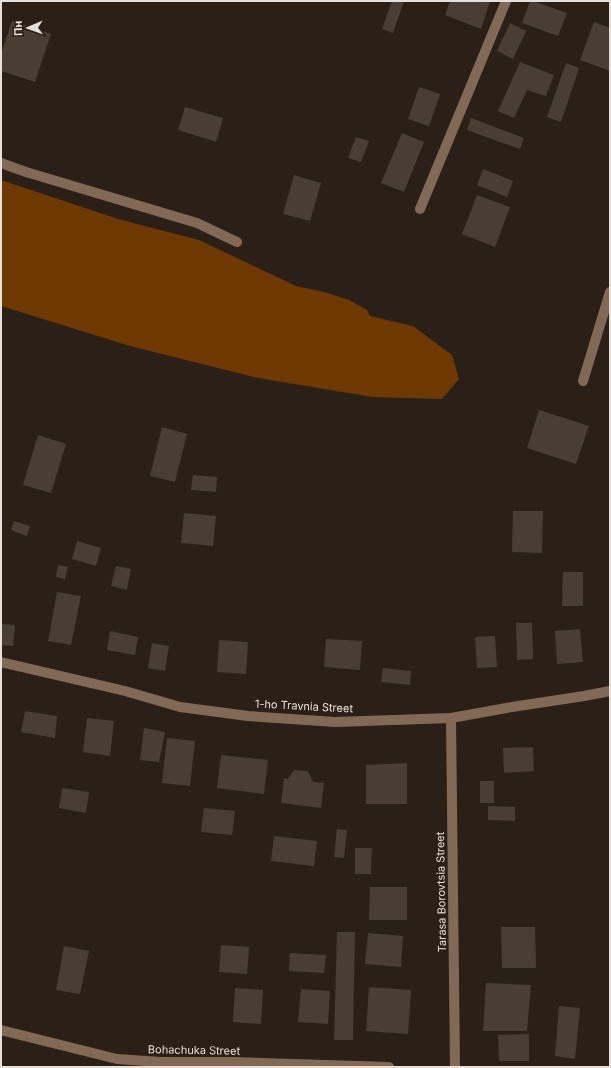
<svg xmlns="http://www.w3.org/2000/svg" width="611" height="1068" viewBox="0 0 611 1068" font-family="Inter,sans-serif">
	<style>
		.forest { fill: #6e3900 }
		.building { fill: #4a3e34 }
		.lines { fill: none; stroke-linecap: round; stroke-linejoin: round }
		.minor { stroke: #826955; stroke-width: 10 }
		.labels { text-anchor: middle; stroke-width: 3; stroke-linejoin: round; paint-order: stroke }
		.street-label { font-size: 11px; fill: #e7dfd9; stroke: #2b2017 }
	</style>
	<rect width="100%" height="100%" fill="#2b2017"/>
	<!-- forest -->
	<path class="forest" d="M1 180 118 219 199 240 296 286 324 292 349 300 367 310 370 316 413 326 452 355 459 379 442 399 372 397 258 378 130 346 1 306Z"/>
	<!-- building -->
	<g class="building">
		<path d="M392 1H404L393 33 382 29Z"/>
		<path d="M450 1H490L481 29 445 15Z"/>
		<path d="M530 1H533L567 13 558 36 522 23Z"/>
		<path d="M12 21 51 34 35 82 1 71V54Z"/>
		<path d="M594 22 610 28V71L580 60Z"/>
		<path d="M510 23 526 31 513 59 497 51Z"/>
		<path d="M520 62 554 75 546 96 527 90 514 118 498 111Z"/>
		<path d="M566 63 579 68 561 122 547 117Z"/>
		<path d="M419 87 440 94 429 126 408 119Z"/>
		<path d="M185 107 223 118 216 142 178 130Z"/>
		<path d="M471 118 524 138 520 149 467 130Z"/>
		<path d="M402 133 424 142 404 192 381 183Z"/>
		<path d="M356 137 369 141 361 162 348 158Z"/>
		<path d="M483 169 513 181 507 197 477 185Z"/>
		<path d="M294 175 321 183 310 221 283 214Z"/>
		<path d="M477 195 510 207 495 247 462 234Z"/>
		<path d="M539 410 589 426 576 464 527 448Z"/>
		<path d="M162 427 187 434 175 482 150 476Z"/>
		<path d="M38 435 66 444 51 493 23 485Z"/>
		<path d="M193 475 217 477 216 492 191 490Z"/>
		<path d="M513 511H543L542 553 512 552Z"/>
		<path d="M184 513 216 516 213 546 181 543Z"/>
		<path d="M14 521 30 526 27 536 11 530Z"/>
		<path d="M77 541 101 548 96 566 72 559Z"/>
		<path d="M58 565 68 567 65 579 56 577Z"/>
		<path d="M116 566 131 569 127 590 111 586Z"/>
		<path d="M563 572H583V606H562Z"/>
		<path d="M57 592 81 596 71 645 48 641Z"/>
		<path d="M516 623H532L533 659 517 660Z"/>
		<path d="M1 624 15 625 13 646 1 645Z"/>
		<path d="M580 629 583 662 557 664 555 631Z"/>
		<path d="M110 631 138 637 135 655 107 650Z"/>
		<path d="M495 636 497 667 477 668 475 637Z"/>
		<path d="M326 639 362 641 360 670 324 667Z"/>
		<path d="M219 640 248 642 246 674 217 672Z"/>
		<path d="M152 643 169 646 165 671 148 668Z"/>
		<path d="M383 668 411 671 410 685 381 682Z"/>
		<path d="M25 711 57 716 55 738 21 732Z"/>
		<path d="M87 718 114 721 110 756 83 752Z"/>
		<path d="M144 728 165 732 159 762 140 760Z"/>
		<path d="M167 738 195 741 190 786 162 783Z"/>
		<path d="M533 747 534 771 504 773 503 748Z"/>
		<path d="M221 755 268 760 264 794 217 788Z"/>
		<path d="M407 763V804H366V765Z"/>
		<path d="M294 770 308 771 313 782 324 783 321 808 281 803 284 778 288 779Z"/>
		<rect x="480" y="781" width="14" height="22"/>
		<path d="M62 788 89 792 86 813 59 808Z"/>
		<path d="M488 806 515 807V821L488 820Z"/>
		<path d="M204 808 235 811 232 835 201 832Z"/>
		<path d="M337 829 347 830 344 858 334 857Z"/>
		<path d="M274 836 317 841 314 866 271 861Z"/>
		<path d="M355 848H372L371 874H355Z"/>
		<path d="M370 887H407V920H369Z"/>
		<path d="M501 927H535L536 968H502Z"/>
		<path d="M337 932H355L353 1040H334Z"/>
		<path d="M368 933 403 936 401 967 365 964Z"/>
		<path d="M221 945 249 947 247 974 219 972Z"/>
		<path d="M64 946 89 951 80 994 56 990Z"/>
		<path d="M290 953 326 955 324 973 289 971Z"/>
		<path d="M486 983 531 985 527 1031H483Z"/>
		<path d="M369 987 411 990 408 1034 366 1031Z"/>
		<path d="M235 988 263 990 261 1024 233 1022Z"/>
		<path d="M301 989 330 991 328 1024 298 1022Z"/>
		<path d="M559 1006 580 1008 575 1059 555 1056Z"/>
		<path d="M529 1034V1061H499L498 1035Z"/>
	</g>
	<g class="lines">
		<!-- minor -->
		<g class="minor">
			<path d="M1 163 26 172 197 223 237 242"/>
			<path d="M420 209 506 1"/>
			<path d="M583 381 610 292"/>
			<path d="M1 662 125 691 180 707 248 716 335 722 451 718 512 707 584 696 610 691"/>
			<path d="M451 718 455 1067"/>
			<path d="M1 1030 117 1059 161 1062H232L389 1067"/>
		</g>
	</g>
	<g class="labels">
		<!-- street labels -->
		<g class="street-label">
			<text transform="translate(304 706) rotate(3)" y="4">1-ho Travnia Street</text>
			<text transform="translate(441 892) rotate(-91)" y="4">Tarasa Borovtsia Street</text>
			<text transform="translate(194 1050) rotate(1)" y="4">Bohachuka Street</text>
		</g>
	</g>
	<!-- border -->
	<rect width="611" height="1068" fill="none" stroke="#e7dfd9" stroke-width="4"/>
	<!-- north arrow -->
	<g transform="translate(28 28) rotate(268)" stroke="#2b2017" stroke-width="3" paint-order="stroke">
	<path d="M0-3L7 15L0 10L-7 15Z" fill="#e7dfd9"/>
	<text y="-6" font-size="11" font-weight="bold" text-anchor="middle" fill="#e7dfd9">Пн</text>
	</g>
</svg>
